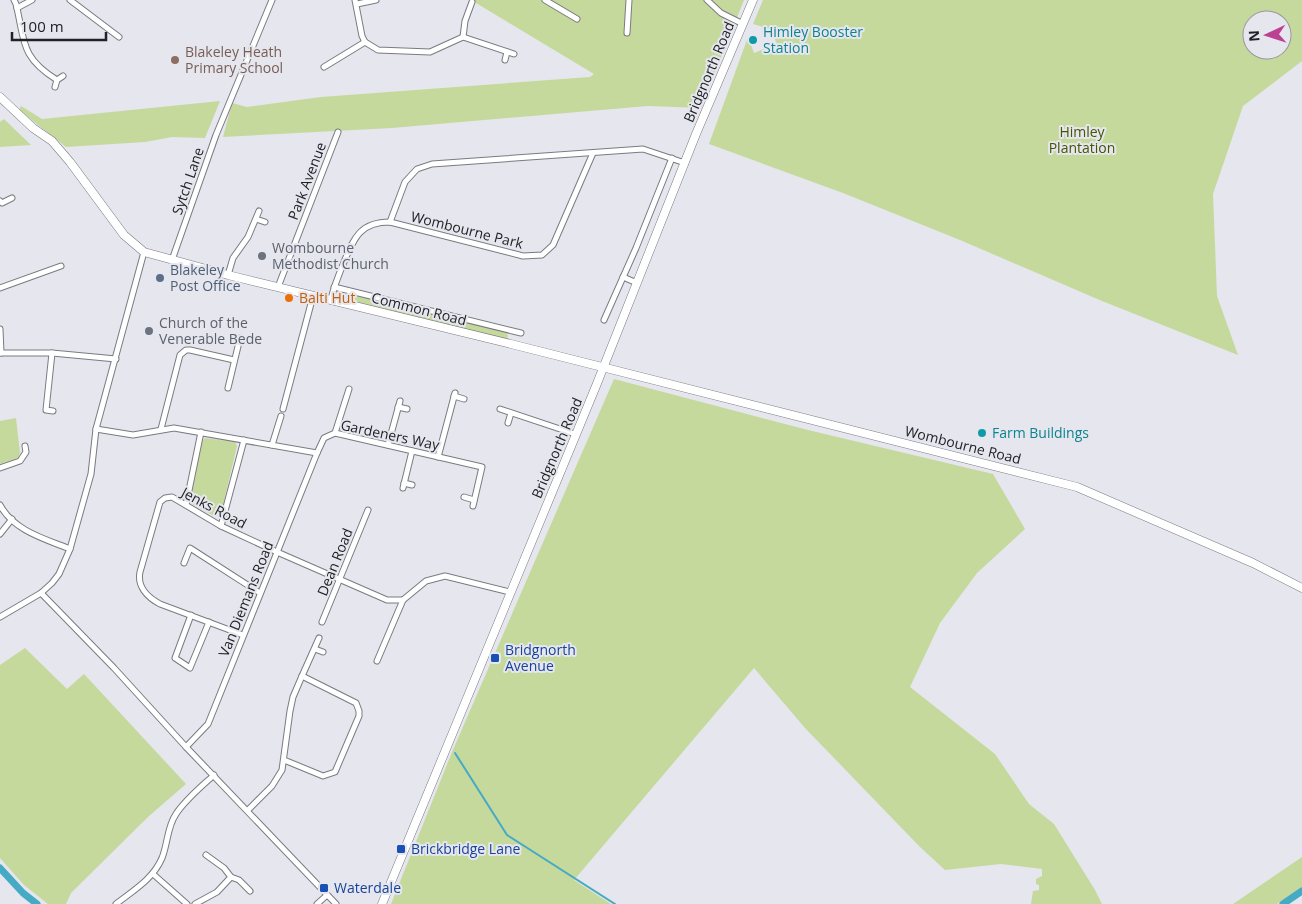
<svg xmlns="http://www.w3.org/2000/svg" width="1302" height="904" viewBox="0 0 1302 904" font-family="'Open Sans',sans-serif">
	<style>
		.green { fill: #c6d99c; fill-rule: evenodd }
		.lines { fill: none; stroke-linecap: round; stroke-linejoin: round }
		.stream { stroke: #45aac4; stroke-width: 2 }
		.canal { stroke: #45aac4; stroke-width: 7 }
		.street-casing { stroke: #7a7b82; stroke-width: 7 }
		.secondary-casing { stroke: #7a7b82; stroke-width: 9 }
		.street { stroke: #fff; stroke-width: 5 }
		.secondary { stroke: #fff; stroke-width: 8 }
		.culture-dot { fill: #0f9aa8; stroke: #e5e6ee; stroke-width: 2 }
		.education-dot { fill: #8d6e63; stroke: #e5e6ee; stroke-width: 2 }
		.worship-dot { fill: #6b7280; stroke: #e5e6ee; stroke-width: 2 }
		.service-dot { fill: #5c6f8a; stroke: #e5e6ee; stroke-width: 2 }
		.food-dot { fill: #e8710a; stroke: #e5e6ee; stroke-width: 2 }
		.transit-dot { fill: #1a4fb4; stroke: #e5e6ee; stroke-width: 2 }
		.labels { text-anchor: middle; stroke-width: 4; stroke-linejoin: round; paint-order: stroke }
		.culture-label { font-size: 14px; fill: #0d838f; stroke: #e5e6ee; text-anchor: start }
		.education-label { font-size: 14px; fill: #785e54; stroke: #e5e6ee; text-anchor: start }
		.street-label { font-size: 14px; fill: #212225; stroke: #e5e6ee }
		.park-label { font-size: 14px; fill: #455600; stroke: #e5e6ee }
		.worship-label { font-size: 14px; fill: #5b616d; stroke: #e5e6ee; text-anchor: start }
		.service-label { font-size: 14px; fill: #4e5e75; stroke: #e5e6ee; text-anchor: start }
		.food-label { font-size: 14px; fill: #c56008; stroke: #e5e6ee; text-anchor: start }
		.transit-label { font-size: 14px; fill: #164399; stroke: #e5e6ee; text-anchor: start }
	</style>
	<rect width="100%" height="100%" fill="#e5e6ee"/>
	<!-- green -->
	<g class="green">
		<path d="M471 0H744L701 108 648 106 392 128 223 137 232 103 247 107 321 97 590 77 594 74Z"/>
		<path d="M763 0H1302V61L1243 106 1213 194 1217 296 1238 355 1102 301 960 240 843 193 709 144 748 37 754 53 777 44 770 29 753 24ZM1252 20H1282V50H1252Z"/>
		<path d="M220 101 205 138 172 137 145 142 66 147 19 110 21 106 42 119Z"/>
		<path d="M4 119 31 145 0 147V122Z"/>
		<path d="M340 292 425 311 507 333 508 336 506 340 339 298 338 295Z"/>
		<path d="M614 379 808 430 993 474 1025 529 977 573 940 623 910 687 995 754 1029 804 1054 824 1095 890 1102 904H1031L1033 891 1039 890V885L1036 884V879L1042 876V869L1001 864 945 870 920 847 805 728 754 668 574 880 611 904H391L452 752Z"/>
		<path d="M16 418 20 453 18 458 0 464V421Z"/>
		<path d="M205 438 235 442 237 446 221 514 214 516 190 503 202 441Z"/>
		<path d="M25 648 67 689 84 674 186 784 149 816 71 893 66 904H48L24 885 0 858V665Z"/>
		<path d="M1302 857V888L1277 904H1233Z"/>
	</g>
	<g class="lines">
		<!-- stream -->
		<path class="stream" d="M455 753 507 835 615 904"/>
		<!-- canal -->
		<g class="canal">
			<path d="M0 868 23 893 37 904"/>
			<path d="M1283 904 1302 891"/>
		</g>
		<defs>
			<g id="street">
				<path d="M14 0 16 4C25 41 20 57 57 80"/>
				<path d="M70 0 119 37"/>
				<path d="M355 0 362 36 365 42 378 50 430 52 463 37 514 54"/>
				<path d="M545 0 577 19"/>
				<path d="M707 0 721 13 743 24"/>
				<path d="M357 4 376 0"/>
				<path d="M17 8 32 0"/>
				<path d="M627 33 629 0"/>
				<path d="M463 37 465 21 472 2"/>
				<path d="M505 60 507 52"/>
				<path d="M324 67 365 42"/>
				<path d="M55 87 57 80 63 76"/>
				<path d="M0 201 2 203 12 198"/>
				<path d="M256 219 265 222"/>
				<path d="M390 222 405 182 417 169 432 164 643 149 685 163"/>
				<path d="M172 260 216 135 272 0"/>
				<path d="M228 275 233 258 248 237 259 211"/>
				<path d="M623 277 637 283"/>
				<path d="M278 287 338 132"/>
				<path d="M334 287 521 333"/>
				<path d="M0 288 61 266"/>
				<path d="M331 299C334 286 339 274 344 262 354 238 360 222 390 222L523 256 542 255 553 245 593 153"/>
				<path d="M604 320 636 248 672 158"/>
				<path d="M0 329 1 353"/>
				<path d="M0 353H52L116 359"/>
				<path d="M52 353 46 410 53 411"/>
				<path d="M228 388 240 338"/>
				<path d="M454 396 464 399"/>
				<path d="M398 407 407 409"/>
				<path d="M283 409 313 296"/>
				<path d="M500 409 575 434"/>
				<path d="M508 423 511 413"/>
				<path d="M96 429 133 435 174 428 317 453 324 438 335 433 482 467 473 506"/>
				<path d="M161 429 180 355 186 350H190L234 360"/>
				<path d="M335 433 349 389"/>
				<path d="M272 445 281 416"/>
				<path d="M388 445 400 401"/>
				<path d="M438 457 455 393"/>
				<path d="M0 468 20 461 26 452 25 446"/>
				<path d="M404 483 412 485"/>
				<path d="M403 488 412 451"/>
				<path d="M464 497 474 500"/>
				<path d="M0 505C14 531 45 539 70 549"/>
				<path d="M186 505 201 432"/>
				<path d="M221 526 244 440"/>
				<path d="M0 534 12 519"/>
				<path d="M184 563 190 548 260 593"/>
				<path d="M41 593 114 668 186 747 336 904"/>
				<path d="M191 615 175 658 190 668 209 622"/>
				<path d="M0 617 41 593 52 583 59 574 70 549 91 474 96 429 144 252"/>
				<path d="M322 622 368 510"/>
				<path d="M243 635 160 604C147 597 137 586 140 572L160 502 165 498 172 497 221 526 277 552 387 600H403L426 581 445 576 510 592"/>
				<path d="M315 649 323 652"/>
				<path d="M377 661 403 600"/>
				<path d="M302 676 319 638"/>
				<path d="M186 747 208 724 317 453"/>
				<path d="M248 810 272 786 282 770 290 711 293 697 302 676 356 703 359 711V716L335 772 323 776 284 760"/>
				<path d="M206 855 224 868 231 877 239 880 250 891"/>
				<path d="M153 874 187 904"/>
				<path d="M116 904C134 890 153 879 162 858 168 843 167 827 176 814 186 799 201 787 214 775"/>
				<path d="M195 904 217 892 231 877"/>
				<path d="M317 904 327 895"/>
			</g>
			<g id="secondary">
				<path d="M0 97 33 128 52 141 70 162 124 235 144 252 228 275 511 344 1077 487 1253 563 1302 588"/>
				<path d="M382 904 596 386 696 134 753 0"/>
			</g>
		</defs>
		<!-- street casing -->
		<use href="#street" class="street-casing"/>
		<!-- secondary casing -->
		<use href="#secondary" class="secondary-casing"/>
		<!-- street -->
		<use href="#street" class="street"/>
		<!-- secondary -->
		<use href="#secondary" class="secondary"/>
	</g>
	<!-- markers -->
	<g class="culture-dot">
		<circle cx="753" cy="40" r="5"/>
		<circle cx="982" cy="433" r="5"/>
	</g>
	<circle class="education-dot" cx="175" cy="60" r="5"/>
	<g class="worship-dot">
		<circle cx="262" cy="256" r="5"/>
		<circle cx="149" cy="331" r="5"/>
	</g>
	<circle class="service-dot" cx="160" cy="278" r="5"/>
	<circle class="food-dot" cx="289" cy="298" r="5"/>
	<g class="transit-dot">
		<rect x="490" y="653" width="10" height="10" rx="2.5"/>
		<rect x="396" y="844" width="10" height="10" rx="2.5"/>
		<rect x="319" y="883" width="10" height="10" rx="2.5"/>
	</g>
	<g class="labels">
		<!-- culture labels -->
		<g class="culture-label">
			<text x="763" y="37">Himley Booster<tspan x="763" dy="16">Station</tspan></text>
			<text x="992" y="438">Farm Buildings</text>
		</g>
		<!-- education labels -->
		<g class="education-label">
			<text x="185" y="57">Blakeley Heath<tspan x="185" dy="16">Primary School</tspan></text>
		</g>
		<!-- street labels -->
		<g class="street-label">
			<text transform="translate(709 72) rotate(-67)" y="5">Bridgnorth Road</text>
			<text transform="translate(188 181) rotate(-71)" y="5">Sytch Lane</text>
			<text transform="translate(307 181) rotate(-69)" y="5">Park Avenue</text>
			<text transform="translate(467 230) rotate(14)" y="5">Wombourne Park</text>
			<text transform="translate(419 309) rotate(14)" y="5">Common Road</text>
			<text transform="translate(390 435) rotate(12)" y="5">Gardeners Way</text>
			<text transform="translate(963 445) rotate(14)" y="5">Wombourne Road</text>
			<text transform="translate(557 448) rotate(-67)" y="5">Bridgnorth Road</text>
			<text transform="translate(214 508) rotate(28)" y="5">Jenks Road</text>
			<text transform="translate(335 562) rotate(-68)" y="5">Dean Road</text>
			<text transform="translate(246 599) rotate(-68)" y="5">Van Diemans Road</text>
		</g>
		<!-- park labels -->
		<g class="park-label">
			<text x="1082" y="137">Himley<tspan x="1082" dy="16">Plantation</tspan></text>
		</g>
		<!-- worship labels -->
		<g class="worship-label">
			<text x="272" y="253">Wombourne<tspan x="272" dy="16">Methodist Church</tspan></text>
			<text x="159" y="328">Church of the<tspan x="159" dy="16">Venerable Bede</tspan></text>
		</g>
		<!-- service labels -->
		<g class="service-label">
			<text x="170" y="275">Blakeley<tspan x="170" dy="16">Post Office</tspan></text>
		</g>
		<!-- food labels -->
		<g class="food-label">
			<text x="299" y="303">Balti Hut</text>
		</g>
		<!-- transit labels -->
		<g class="transit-label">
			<text x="505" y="655">Bridgnorth<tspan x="505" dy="16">Avenue</tspan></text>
			<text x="411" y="854">Brickbridge Lane</text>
			<text x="334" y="893">Waterdale</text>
		</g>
	</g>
	<!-- north arrow -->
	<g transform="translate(1267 35) rotate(266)"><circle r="24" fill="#e5e6ee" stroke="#97989e"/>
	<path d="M0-4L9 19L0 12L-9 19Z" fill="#bb4192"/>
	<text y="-8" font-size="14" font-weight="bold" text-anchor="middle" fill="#212225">N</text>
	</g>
	<!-- scale -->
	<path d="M12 32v8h94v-8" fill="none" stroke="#212225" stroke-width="2.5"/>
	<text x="20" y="32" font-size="15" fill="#212225" stroke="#e5e6ee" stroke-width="4" paint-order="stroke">100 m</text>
</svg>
